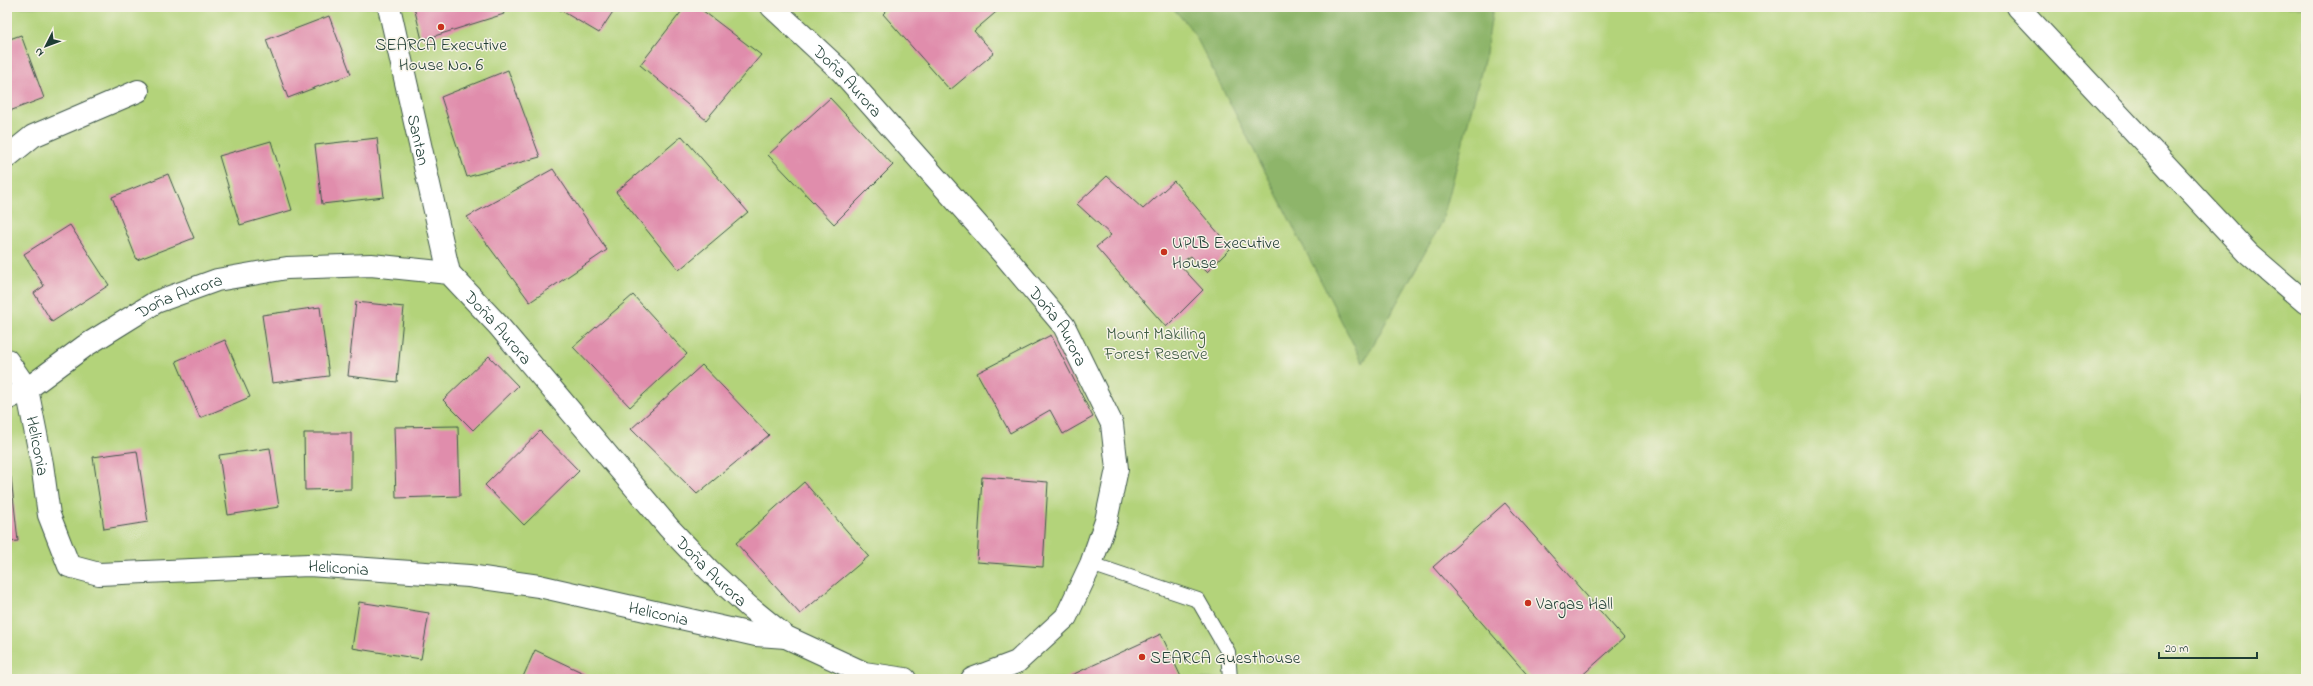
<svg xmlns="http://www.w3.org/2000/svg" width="2313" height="686" viewBox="0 0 2313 686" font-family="'Indie Flower',sans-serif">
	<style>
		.green { fill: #b3d37a; stroke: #698857 }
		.forest { fill: #8eb56a; stroke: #56794f }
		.building { fill: #e08dac }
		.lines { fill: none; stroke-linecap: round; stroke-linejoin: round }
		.service-casing { stroke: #3d5548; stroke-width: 16 }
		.minor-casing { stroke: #3d5548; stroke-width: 24 }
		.service { stroke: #fff; stroke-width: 14 }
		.minor { stroke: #fff; stroke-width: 22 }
		.poi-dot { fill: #c8321e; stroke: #f7f3e8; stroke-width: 1.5 }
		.labels { text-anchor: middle; stroke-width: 3; stroke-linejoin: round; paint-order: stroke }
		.poi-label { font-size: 17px; fill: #1f3d34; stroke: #f7f3e8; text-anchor: start }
		.street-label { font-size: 17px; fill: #1f3d34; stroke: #f7f3e8 }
		.park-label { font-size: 17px; fill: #3d5b42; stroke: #f7f3e8 }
	</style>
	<rect width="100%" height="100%" fill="#f7f3e8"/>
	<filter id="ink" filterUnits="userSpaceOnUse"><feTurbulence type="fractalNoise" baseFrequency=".025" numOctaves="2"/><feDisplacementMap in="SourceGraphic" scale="8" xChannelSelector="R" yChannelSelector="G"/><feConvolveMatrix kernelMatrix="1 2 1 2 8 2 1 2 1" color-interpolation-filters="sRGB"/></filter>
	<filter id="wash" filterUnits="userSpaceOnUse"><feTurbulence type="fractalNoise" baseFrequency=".012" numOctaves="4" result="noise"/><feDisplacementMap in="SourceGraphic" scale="16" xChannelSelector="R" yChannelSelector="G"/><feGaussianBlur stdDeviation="0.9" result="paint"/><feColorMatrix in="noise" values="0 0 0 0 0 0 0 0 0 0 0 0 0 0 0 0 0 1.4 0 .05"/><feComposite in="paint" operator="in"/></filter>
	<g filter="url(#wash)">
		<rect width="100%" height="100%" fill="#eadeba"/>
		<!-- green -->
		<rect class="green" x="7" y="7" width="2299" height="672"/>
		<!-- forest -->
		<path class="forest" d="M1172 7H1493L1486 53 1442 222 1363 363 1193 31Z"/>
		<g id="blocks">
			<!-- building -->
			<g class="building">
				<path d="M414 7H501L504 14 422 40Z"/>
				<path d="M555 7H616L599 33Z"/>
				<path d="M685 7H698L761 55 706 120 640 65Z"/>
				<path d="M890 7H1002L974 31 994 53 950 90 883 14Z"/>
				<path d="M329 16 351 74 288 98 266 40Z"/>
				<path d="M21 35 44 98 7 112V40Z"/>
				<path d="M508 70 540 157 467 177 441 97Z"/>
				<path d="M830 98 893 165 834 224 768 155Z"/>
				<path d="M682 136 748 212 679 270 616 192Z"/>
				<path d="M377 138 384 197 322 204 315 145Z"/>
				<path d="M271 141 292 210 240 225 219 156Z"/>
				<path d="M553 169 607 250 530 302 467 217Z"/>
				<path d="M168 174 194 238 137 260 112 197Z"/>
				<path d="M1107 176 1143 209 1174 181 1231 248 1207 272 1191 256 1179 264 1203 290 1166 327 1096 247 1111 235 1077 204Z"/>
				<path d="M70 225 109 285 52 322 34 293 44 286 24 254Z"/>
				<path d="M633 295 687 354 630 407 573 347Z"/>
				<path d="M356 302 404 307 397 382 348 376Z"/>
				<path d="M320 307 329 376 272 383 262 315Z"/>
				<path d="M1051 335 1093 417 1063 434 1050 410 1010 433 977 373Z"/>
				<path d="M225 340 250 397 200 418 176 361Z"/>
				<path d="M489 356 518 386 473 430 443 400Z"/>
				<path d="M702 365 769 435 697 494 631 429Z"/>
				<path d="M458 426 460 496 396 498 394 427Z"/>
				<path d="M540 431 579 471 524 525 485 485Z"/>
				<path d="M304 433H351V489L305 490Z"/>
				<path d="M270 448 279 507 228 515 219 455Z"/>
				<path d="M137 451 148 522 104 529 93 457Z"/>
				<path d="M11 477 18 541 7 542V478Z"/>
				<path d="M982 477 1048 482 1043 567 977 562Z"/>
				<path d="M804 482 869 556 800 614 736 543Z"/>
				<path d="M1505 503 1624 638 1578 679H1531L1433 567Z"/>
				<path d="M359 602 429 613 421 659 352 648Z"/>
				<path d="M1161 634 1182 679H1063Z"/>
				<path d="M535 650 596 679H522Z"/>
			</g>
		</g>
	</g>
	<g filter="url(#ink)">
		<use href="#blocks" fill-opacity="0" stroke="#3d5548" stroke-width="1"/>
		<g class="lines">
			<defs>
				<path id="service" d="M1091 564 1198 600 1228 652 1230 679"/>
				<g id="minor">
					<path id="s1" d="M389 7 449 273"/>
					<path id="s2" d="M772 7 842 72 1005 256 1064 326 1112 424 1117 469 1106 521 1091 564 1066 617 1017 662 972 679"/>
					<path d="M2018 7 2248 253 2306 303"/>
					<path d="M7 157 33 136 138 91"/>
					<path id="s3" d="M7 360 27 389 42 464 49 515 69 566 99 574 309 565 469 576 539 586 756 635 786 637"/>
					<path id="s4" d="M7 399 27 389 85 346 156 302 217 280 287 268 371 265 449 273 498 325 669 528 709 570 748 606 786 637 864 673 905 679"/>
				</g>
			</defs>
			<!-- service casing -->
			<use href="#service" class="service-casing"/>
			<!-- minor casing -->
			<use href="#minor" class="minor-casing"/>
			<!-- service -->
			<use href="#service" class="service"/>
			<!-- minor -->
			<use href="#minor" class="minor"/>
		</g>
	</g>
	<!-- markers -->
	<g class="poi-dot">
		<circle cx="441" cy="27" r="4"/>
		<circle cx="1164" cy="252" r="4"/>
		<circle cx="1528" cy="603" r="4"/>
		<circle cx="1142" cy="657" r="4"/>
	</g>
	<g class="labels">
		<!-- poi labels -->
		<g class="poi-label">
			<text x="441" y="50" text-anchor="middle">SEARCA Executive<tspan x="441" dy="20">House No. 6</tspan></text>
			<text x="1172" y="248">UPLB Executive<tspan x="1172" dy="20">House</tspan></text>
			<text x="1536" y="609">Vargas Hall</text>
			<text x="1150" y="663">SEARCA Guesthouse</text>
		</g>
		<!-- street labels -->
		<g class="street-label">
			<text dy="6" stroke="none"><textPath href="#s2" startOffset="106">Doña Aurora</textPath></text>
			<text dy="6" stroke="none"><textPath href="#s1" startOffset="136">Santan</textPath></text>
			<text dy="6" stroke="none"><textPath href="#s4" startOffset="202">Doña Aurora</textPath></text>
			<text dy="6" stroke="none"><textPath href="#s2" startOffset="430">Doña Aurora</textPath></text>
			<text dy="6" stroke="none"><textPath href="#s4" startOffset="550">Doña Aurora</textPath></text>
			<text dy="6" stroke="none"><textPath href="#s3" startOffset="93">Heliconia</textPath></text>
			<text dy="6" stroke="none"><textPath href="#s3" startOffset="489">Heliconia</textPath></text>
			<text dy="6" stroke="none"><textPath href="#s4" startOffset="874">Doña Aurora</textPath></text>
			<text dy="6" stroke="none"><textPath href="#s3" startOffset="813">Heliconia</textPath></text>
		</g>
		<!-- park labels -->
		<g class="park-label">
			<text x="1156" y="339">Mount Makiling<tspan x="1156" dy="20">Forest Reserve</tspan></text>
		</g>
	</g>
	<!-- margin -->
	<rect width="2313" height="686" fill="none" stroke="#f7f3e8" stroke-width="24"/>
	<!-- north arrow -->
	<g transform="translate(46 46) rotate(228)" stroke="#f7f3e8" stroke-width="3" paint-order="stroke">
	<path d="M0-3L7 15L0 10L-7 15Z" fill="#1f3d34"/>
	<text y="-6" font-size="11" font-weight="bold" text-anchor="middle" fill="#1f3d34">N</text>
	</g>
	<!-- scale -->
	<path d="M2159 652v6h98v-6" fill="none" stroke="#1f3d34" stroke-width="2"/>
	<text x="2165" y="652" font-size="12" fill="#1f3d34" stroke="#f7f3e8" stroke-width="3" paint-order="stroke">20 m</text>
</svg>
